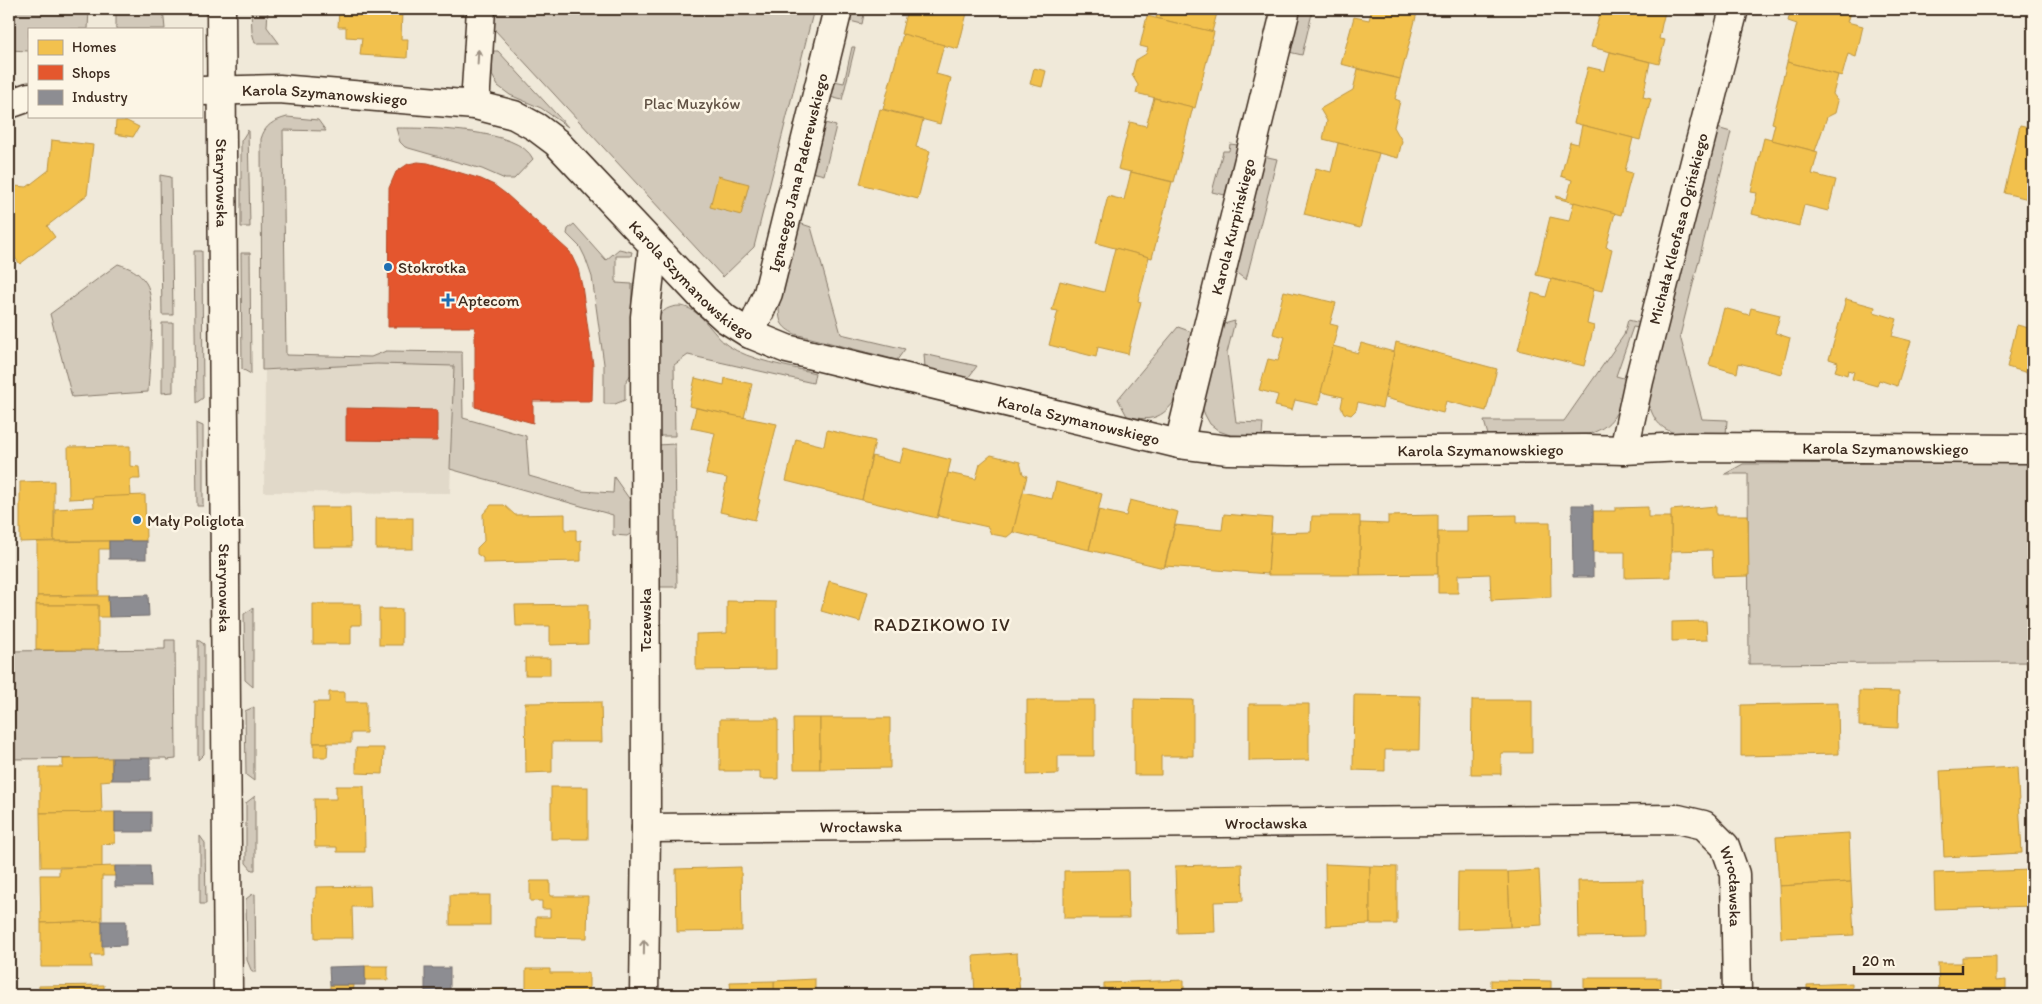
<svg xmlns="http://www.w3.org/2000/svg" width="2042" height="1004" viewBox="0 0 2042 1004" font-family="Itim,sans-serif">
	<style>
		.built { fill: #e1d9c9 }
		.green { fill: #d2c9ba; stroke: #867a6c }
		.homes { fill: #f2c14e; stroke: #bb9440 }
		.shops { fill: #e4572e; stroke: #b14a29 }
		.industry { fill: #8d8d92; stroke: #746f6f }
		.lines { fill: none; stroke-linecap: round; stroke-linejoin: round }
		.minor-casing { stroke: #3b2a1e; stroke-width: 31 }
		.minor { stroke: #fcf5e5; stroke-width: 28 }
		.oneway { stroke: #9c9082 }
		.poi-dot { fill: #1f6fb2; stroke: #fcf5e5; stroke-width: 2 }
		.labels { text-anchor: middle; stroke-width: 5; stroke-linejoin: round; paint-order: stroke }
		.street-label { font-size: 16px; fill: #3b2a1e; stroke: #fcf5e5 }
		.park-label { font-size: 16px; fill: #615245; stroke: #fcf5e5 }
		.poi-label { font-size: 16px; fill: #3b2a1e; stroke: #fcf5e5; text-anchor: start }
		.neighbourhood-label { font-size: 18px; letter-spacing: 1px; fill: #3b2a1e; stroke: #fcf5e5 }
	</style>
	<rect width="100%" height="100%" fill="#f0e9d9"/>
	<filter id="ink" filterUnits="userSpaceOnUse"><feTurbulence type="fractalNoise" baseFrequency=".02" numOctaves="2"/><feDisplacementMap in="SourceGraphic" scale="10" xChannelSelector="R" yChannelSelector="G"/><feConvolveMatrix kernelMatrix="1 2 1 2 8 2 1 2 1" color-interpolation-filters="sRGB"/></filter>
	<g filter="url(#ink)">
		<!-- built -->
		<path class="built" d="M377 364 454 365 450 493 264 492 265 370Z"/>
		<!-- green -->
		<g class="green">
			<path d="M9 9H89L88 29H29V51L9 50Z"/>
			<path d="M116 9H163L165 29H116Z"/>
			<path d="M240 9H268L267 27 279 43H255L252 32 251 10Z"/>
			<path d="M495 9H814L754 247 723 277 494 29Z"/>
			<path d="M853 9H865L862 24 850 21Z"/>
			<path d="M1300 9H1313L1302 55 1289 52Z"/>
			<path d="M852 47H855L842 100 830 97 834 81 844 83Z"/>
			<path d="M493 51H498L568 127 541 108 510 95 498 86 492 75Z"/>
			<path d="M287 117 318 120 326 131 283 130 286 355 371 357 386 351 462 352 463 418 526 436 529 476 581 491 613 493 614 477 635 507V531L627 536 613 535V515L450 469 454 366 377 364 262 370 261 139C265 125 273 121 287 117Z"/>
			<path d="M825 123 836 126 824 175 812 172Z"/>
			<path d="M396 128C427 128 519 128 533 159L514 179H505L482 169 405 147 400 142Z"/>
			<path d="M1717 128 1731 132 1680 336 1702 419 1727 420 1726 435C1691 435 1654 443 1648 397Z"/>
			<path d="M248 130 250 227H241V141Z"/>
			<path d="M1230 144 1238 145 1225 195 1212 192 1223 151H1229Z"/>
			<path d="M1263 156 1277 159 1246 280 1234 271Z"/>
			<path d="M160 175 171 177 173 315H162Z"/>
			<path d="M799 223 811 227 841 334 905 349 897 360 795 334C789 331 784 328 781 322 773 302 793 245 799 223Z"/>
			<path d="M574 224 606 260 619 249 632 252 631 256H616V283L632 284 631 374 625 383V400L615 404H604V364L592 277 585 257 580 247 567 234 568 229Z"/>
			<path d="M194 251H202L203 398 196 403Z"/>
			<path d="M241 253H250L251 374 242 369Z"/>
			<path d="M118 264C130 268 138 271 146 283 157 299 149 369 148 392L72 397 50 314Z"/>
			<path d="M680 306C701 308 711 333 727 345 750 361 788 366 815 373L813 383 688 355 674 365 675 436H657L658 320C661 310 670 306 680 306Z"/>
			<path d="M1628 320 1641 323 1639 328 1633 327 1616 376 1627 379C1620 405 1618 425 1589 434L1488 435 1484 421H1564L1624 335Z"/>
			<path d="M1235 321 1227 353 1236 422 1263 423 1262 436 1230 435 1219 431 1210 424 1205 415 1202 407 1220 325Z"/>
			<path d="M162 323H173V392L162 393Z"/>
			<path d="M1178 327 1192 332 1173 403C1160 420 1147 421 1127 416L1118 399Z"/>
			<path d="M924 354 977 366 968 378 925 368Z"/>
			<path d="M196 423 203 426V506H197Z"/>
			<path d="M675 444 677 587H660L657 583V445Z"/>
			<path d="M2033 462V662L1749 664 1748 474H1725L1743 464Z"/>
			<path d="M253 608V687L245 680 244 614Z"/>
			<path d="M165 640H175L176 759 167 760 166 758 9 759V651L165 649Z"/>
			<path d="M198 640 204 644V754L198 760Z"/>
			<path d="M254 707V781L246 775 245 711Z"/>
			<path d="M255 796V870H252L246 863V803Z"/>
			<path d="M200 836 205 843 206 904H200Z"/>
			<path d="M255 894 256 972H252L247 960 246 899 251 895Z"/>
		</g>
		<!-- homes -->
		<g class="homes">
			<path d="M339 9H410V12H402L401 39H408L407 58 360 55 362 38 346 37V27H338Z"/>
			<path d="M907 9H968L958 49 901 34Z"/>
			<path d="M1158 9H1218L1212 32 1156 18Z"/>
			<path d="M1372 9H1418L1400 79 1341 64 1354 17 1369 20Z"/>
			<path d="M1601 9H1672L1671 13 1665 12 1662 24 1659 39 1665 40 1659 64 1591 47Z"/>
			<path d="M1791 9H1851L1847 22 1863 26 1856 57 1848 54 1842 76 1787 62 1797 24 1788 21Z"/>
			<path d="M1147 16 1214 32 1195 108 1136 93 1138 85 1132 75 1136 60 1146 54 1148 48 1140 46Z"/>
			<path d="M903 34 944 45 936 74 951 78 940 124 883 109Z"/>
			<path d="M1610 52 1650 62 1643 97 1651 99 1640 140 1574 123 1588 67 1605 71Z"/>
			<path d="M1787 62 1838 75 1833 94 1838 101 1835 113 1827 117 1815 151 1771 140 1775 124 1772 123Z"/>
			<path d="M1034 68 1046 71 1042 87 1030 84Z"/>
			<path d="M1358 69 1400 79 1395 99 1400 101 1394 127 1402 141 1398 158 1323 139 1327 121 1320 109 1353 90Z"/>
			<path d="M1154 98 1193 107 1174 182 1118 169 1130 122 1146 126Z"/>
			<path d="M880 109 923 120 916 147 930 151 918 199 860 184Z"/>
			<path d="M116 121H127L139 127 133 137 115 134Z"/>
			<path d="M1582 125 1633 138 1625 171 1632 173 1621 215 1556 198V196L1567 199 1572 180 1561 176 1570 142 1578 144Z"/>
			<path d="M2020 125 2033 128V200L2004 193Z"/>
			<path d="M1764 138 1818 152 1812 174 1836 180 1828 211 1804 205 1799 226 1752 214 1757 193 1751 192Z"/>
			<path d="M52 140 93 145 87 195 47 226 55 237 20 264 12 254 9 256V178L14 186 27 187 49 170Z"/>
			<path d="M1338 143 1379 153 1360 228 1304 214 1316 168 1331 172Z"/>
			<path d="M1131 172 1172 182 1152 258 1096 243 1108 196 1124 200Z"/>
			<path d="M718 176 749 184 741 215 710 207Z"/>
			<path d="M1574 202 1615 213 1606 247 1612 249 1602 291 1536 275 1550 217 1569 221Z"/>
			<path d="M1115 248 1149 257 1138 301 1141 302 1128 354 1098 347 1096 357 1049 345 1058 311 1052 310 1060 281 1104 292Z"/>
			<path d="M1551 279 1594 289 1587 324 1594 326 1584 366 1518 350 1532 293 1546 297Z"/>
			<path d="M1284 291 1336 303 1330 324 1338 326 1318 405 1295 400 1292 410 1275 406 1278 395 1259 390 1268 359 1278 361 1285 337 1273 334Z"/>
			<path d="M1846 299 1875 307 1874 312 1897 319 1892 336 1911 341 1897 386 1879 380 1877 386 1852 379 1854 372 1848 370 1847 375 1835 371 1838 362 1829 359Z"/>
			<path d="M1724 308 1749 315 1751 308 1780 315 1775 333 1790 338 1781 374 1739 363 1737 373 1709 365Z"/>
			<path d="M2017 325 2033 329V377H2031L2032 374 2007 367Z"/>
			<path d="M1396 342 1497 369 1486 411 1446 401 1443 413 1385 398Z"/>
			<path d="M1361 343 1394 352 1382 408 1358 402 1356 410 1351 415 1344 413 1341 407 1343 397 1321 392 1333 346 1358 353Z"/>
			<path d="M695 378 724 385 725 378 752 384 744 418 689 406Z"/>
			<path d="M696 408 777 424 758 499 760 500 755 520 720 512 727 478 706 474 715 433 691 428Z"/>
			<path d="M827 430 875 441 862 500 786 481 796 439 824 446Z"/>
			<path d="M130 446V466L139 467 140 479H130L131 496 69 499 68 447Z"/>
			<path d="M904 448 951 460 937 518 862 500 872 456 900 463Z"/>
			<path d="M991 455 1020 462 1023 474 1027 476 1013 532 1007 537 991 534 988 527 938 516 948 473 976 479 980 464Z"/>
			<path d="M54 481V541L20 542V482Z"/>
			<path d="M1056 482 1102 494 1089 550 1013 532 1023 492 1052 499Z"/>
			<path d="M145 495 146 541H54L55 509 94 507 93 497Z"/>
			<path d="M1130 500 1178 512 1164 568 1089 550 1099 510 1126 516Z"/>
			<path d="M491 505H504L515 515 565 514V530H576V541L581 540V561L483 563V558L477 554V548L484 541 483 514Z"/>
			<path d="M1716 506V515H1748L1749 576 1713 577 1712 550 1671 551V510Z"/>
			<path d="M312 507H350L351 547H313Z"/>
			<path d="M1648 507V517H1671V577L1625 578V552H1593V511H1615V508Z"/>
			<path d="M1224 514 1272 518 1268 574 1165 566 1175 525 1222 530Z"/>
			<path d="M1438 515V574L1360 575V523L1388 524V516Z"/>
			<path d="M1517 515V522H1550L1551 597 1491 600 1490 574 1458 575V593H1438V532H1467V516Z"/>
			<path d="M1312 516H1360V575H1268L1271 533 1311 532Z"/>
			<rect x="376" y="518" width="37" height="31"/>
			<path d="M109 541V549H99V595L37 596V542Z"/>
			<path d="M829 581 868 592 860 622 821 611Z"/>
			<path d="M37 596H108L109 617H98V605H36Z"/>
			<path d="M727 601 776 602V669L696 670V634L727 633Z"/>
			<path d="M313 604H361V625H351V644H313Z"/>
			<path d="M588 604V644L550 645V626H516L515 605Z"/>
			<rect x="36" y="605" width="62" height="45"/>
			<rect x="379" y="609" width="23" height="36"/>
			<path d="M1706 621 1707 640 1672 641V622Z"/>
			<rect x="525" y="658" width="25" height="17"/>
			<path d="M1859 691 1899 692 1898 728 1859 726Z"/>
			<path d="M329 692H345V702H366V733H351V743H313L314 702H329Z"/>
			<path d="M1354 695 1420 696 1419 750H1385V771L1353 770Z"/>
			<path d="M1134 699 1193 700V756H1161V775H1134Z"/>
			<path d="M1027 700H1094V756H1058V774L1027 775Z"/>
			<path d="M1472 700H1532V753H1501V774H1471Z"/>
			<path d="M601 702 602 742H552V772L526 773 525 703Z"/>
			<path d="M1838 703 1839 754 1741 756V705Z"/>
			<path d="M1249 704H1309V760L1249 761Z"/>
			<path d="M793 718H820V769H794Z"/>
			<path d="M820 718H890V768L820 769Z"/>
			<path d="M720 719H778V779H760V771H720Z"/>
			<path d="M314 743H328L327 757H314Z"/>
			<path d="M356 748H384L383 774 356 773Z"/>
			<path d="M112 758V780L101 781 102 813H40V767H63V759Z"/>
			<path d="M2017 767 2022 853 1944 857 1940 771Z"/>
			<path d="M336 786H364L365 852H337V847H315L314 799H336Z"/>
			<rect x="551" y="787" width="37" height="52"/>
			<path d="M115 812V843L102 844V867H41L40 813Z"/>
			<path d="M1849 833 1851 882 1779 886 1776 837Z"/>
			<path d="M1242 864 1243 901 1214 902 1215 932 1177 933 1175 866Z"/>
			<path d="M1325 864 1370 866V924L1326 926Z"/>
			<path d="M115 866V876H102V921L41 923 40 875H59V868Z"/>
			<path d="M1370 866 1397 867V924H1370Z"/>
			<path d="M741 867 742 931 677 932 676 869Z"/>
			<path d="M1128 870 1129 918H1064V871Z"/>
			<path d="M1539 870 1542 925 1510 927 1508 872Z"/>
			<path d="M2032 870 2033 906 1935 909 1934 873Z"/>
			<path d="M1458 872H1508L1510 927 1457 929Z"/>
			<path d="M1643 880 1644 936 1579 937 1578 881Z"/>
			<path d="M530 881H550V896H588L587 938 536 937V917H550V909H542V901H530Z"/>
			<path d="M1851 882 1854 935 1781 938 1779 886Z"/>
			<path d="M370 886 371 907H352L353 938H315L314 898H316V887Z"/>
			<rect x="450" y="895" width="40" height="30"/>
			<path d="M102 921 103 955H91L92 967H41V923Z"/>
			<path d="M1017 953 1020 995H975L973 956Z"/>
			<path d="M1996 956V981L2006 980V995H1939L1938 963H1962V957Z"/>
			<rect x="365" y="966" width="23" height="14"/>
			<path d="M526 969H550V973H589V995H526Z"/>
			<rect x="1584" y="978" width="77" height="17"/>
			<path d="M815 979V995H774V981Z"/>
			<path d="M1184 980V995H1104V983Z"/>
			<path d="M1491 980 1551 981V995H1491Z"/>
			<path d="M774 981V995H731L730 982Z"/>
			<path d="M1852 983V995H1807V985Z"/>
			<path d="M104 985V994L118 993V995H39V986Z"/>
			<path d="M330 985H354L353 995H314L330 994Z"/>
			<path d="M504 989V995H473H484V990Z"/>
			<path d="M1061 990V995H1020V993Z"/>
			<path d="M408 994V995H353Z"/>
		</g>
		<!-- shops -->
		<g class="shops">
			<path d="M418 162 428 163 481 179 494 185 506 194 570 252 578 269 582 286 593 365 592 401H533V423L475 407V327H388L389 188 396 172 408 164Z"/>
			<path d="M346 408 437 410V441L346 440Z"/>
		</g>
		<!-- industry -->
		<g class="industry">
			<path d="M1572 505H1593V577H1573Z"/>
			<rect x="109" y="541" width="37" height="18"/>
			<path d="M148 595 149 616 109 617 108 596Z"/>
			<rect x="112" y="758" width="38" height="22"/>
			<rect x="115" y="812" width="36" height="20"/>
			<path d="M115 866H150L151 887H115Z"/>
			<path d="M102 921H126V945L102 946Z"/>
			<path d="M365 966V985H330L329 967Z"/>
			<rect x="425" y="968" width="25" height="27"/>
		</g>
		<g class="lines">
			<defs>
				<g id="minor">
					<path id="s1" d="M221 9 228 995"/>
					<path id="s2" d="M201 91 279 89 475 105 514 115 536 127 556 142 704 299 726 319 750 334 787 349 1179 444 1228 450 1289 451 1585 449 1624 450 1682 447 2033 449"/>
					<path d="M9 104 29 97"/>
					<path d="M475 105 481 9"/>
					<path id="s3" d="M750 334 768 293 838 9"/>
					<path id="s4" d="M1179 444 1286 9"/>
					<path id="s5" d="M1624 450 1639 381 1734 9"/>
					<path id="s6" d="M646 828 1678 819 1704 825 1725 846 1735 874 1737 995"/>
					<path d="M644 995 646 828 645 317 653 246"/>
				</g>
			</defs>
			<!-- minor casing -->
			<use href="#minor" class="minor-casing"/>
			<!-- minor -->
			<use href="#minor" class="minor"/>
		</g>
		<!-- one-way arrows -->
		<defs><path id="oneway-shaft" d="M-6 0H5M1.5-3L5.5 0L1.5 3" fill="none" stroke-width="1.6" stroke-linecap="round" stroke-linejoin="round" transform="scale(1.25)"/></defs>
		<g class="oneway">
			<use href="#oneway-shaft" transform="translate(478 57) rotate(-87)"/>
			<use href="#oneway-shaft" transform="translate(644 947) rotate(-89)"/>
		</g>
	</g>
	<!-- markers -->
	<g class="poi-dot">
		<circle cx="388" cy="267" r="5"/>
		<path d="M445.5 292.5h5v5h5v5h-5v5h-5v-5h-5v-5h5z"/>
		<circle cx="137" cy="520" r="5"/>
	</g>
	<g class="labels">
		<!-- street labels -->
		<g class="street-label">
			<text dy="6" stroke="none"><textPath href="#s2" startOffset="124">Karola Szymanowskiego</textPath></text>
			<text dy="6" stroke="none"><textPath href="#s3" startOffset="169">Ignacego Jana Paderewskiego</textPath></text>
			<text dy="6" stroke="none"><textPath href="#s1" startOffset="174">Starynowska</textPath></text>
			<text dy="6" stroke="none"><textPath href="#s4" startOffset="224">Karola Kurpińskiego</textPath></text>
			<text dy="6" stroke="none"><textPath href="#s5" startOffset="228">Michała Kleofasa Ogińskiego</textPath></text>
			<text dy="6" stroke="none"><textPath href="#s2" startOffset="559">Karola Szymanowskiego</textPath></text>
			<text dy="6" stroke="none"><textPath href="#s2" startOffset="979">Karola Szymanowskiego</textPath></text>
			<text dy="6" stroke="none"><textPath href="#s2" startOffset="1789">Karola Szymanowskiego</textPath></text>
			<text dy="6" stroke="none"><textPath href="#s2" startOffset="1384">Karola Szymanowskiego</textPath></text>
			<text dy="6" stroke="none"><textPath href="#s1" startOffset="579">Starynowska</textPath></text>
			<text transform="translate(645 620) rotate(-90)" y="6">Tczewska</text>
			<text dy="6" stroke="none"><textPath href="#s6" startOffset="620">Wrocławska</textPath></text>
			<text dy="6" stroke="none"><textPath href="#s6" startOffset="215">Wrocławska</textPath></text>
			<text dy="6" stroke="none"><textPath href="#s6" startOffset="1130">Wrocławska</textPath></text>
		</g>
		<!-- park labels -->
		<g class="park-label">
			<text x="692" y="109">Plac Muzyków</text>
		</g>
		<!-- poi labels -->
		<g class="poi-label">
			<text x="398" y="273">Stokrotka</text>
			<text x="458" y="306">Aptecom</text>
			<text x="147" y="526">Mały Poliglota</text>
		</g>
		<!-- neighbourhood labels -->
		<g class="neighbourhood-label">
			<text x="942" y="631">RADZIKOWO IV</text>
		</g>
	</g>
	<!-- margin -->
	<rect width="2042" height="1004" fill="none" stroke="#fcf5e5" stroke-width="30"/>
	<rect x="15" y="15" width="2012" height="974" fill="none" stroke="#3b2a1e" stroke-width="2" filter="url(#ink)"/>
	<!-- legend -->
	<rect x="28" y="28" width="175" height="90" fill="#fcf5e5" stroke="#afa495"/>
	<rect x="38" y="40" width="25" height="15" fill="#f2c14e" stroke="#afa495"/>
	<text x="72" y="52" font-size="15" fill="#3b2a1e">Homes</text>
	<rect x="38" y="65" width="25" height="15" fill="#e4572e" stroke="#afa495"/>
	<text x="72" y="78" font-size="15" fill="#3b2a1e">Shops</text>
	<rect x="38" y="90" width="25" height="15" fill="#8d8d92" stroke="#afa495"/>
	<text x="72" y="102" font-size="15" fill="#3b2a1e">Industry</text>
	<!-- scale -->
	<path d="M1854 966v8h109v-8" fill="none" stroke="#3b2a1e" stroke-width="2.5"/>
	<text x="1862" y="966" font-size="15" fill="#3b2a1e" stroke="#fcf5e5" stroke-width="4" paint-order="stroke">20 m</text>
</svg>
